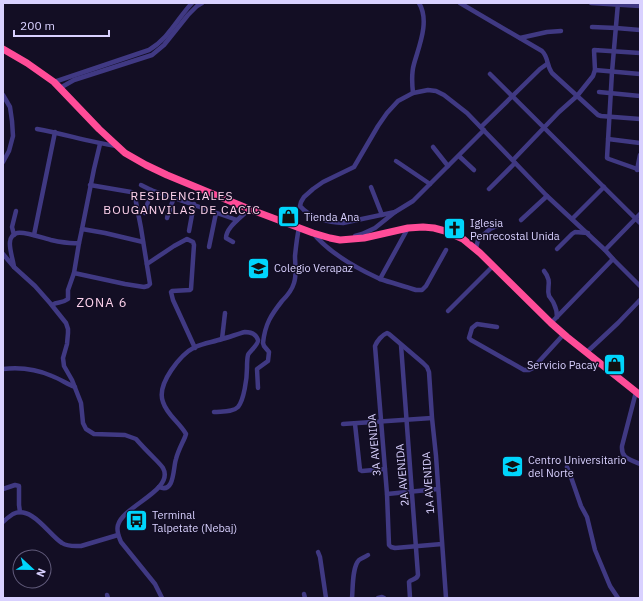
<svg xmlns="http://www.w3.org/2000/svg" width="643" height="601" viewBox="0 0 643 601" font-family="'IBM Plex Sans',sans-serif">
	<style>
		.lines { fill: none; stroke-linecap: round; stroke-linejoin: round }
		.minor { stroke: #403983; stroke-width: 4.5 }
		.highway { stroke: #ff4c98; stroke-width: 7 }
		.labels { text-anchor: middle; stroke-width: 3; stroke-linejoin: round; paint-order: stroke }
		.poi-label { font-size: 11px; fill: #d9d1ff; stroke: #130e24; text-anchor: start }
		.street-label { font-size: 11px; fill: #d9d1ff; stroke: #130e24 }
		.neighbourhood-label { font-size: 12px; letter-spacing: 1px; fill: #ffd3ed; stroke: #130e24 }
		.quarter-label { font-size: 13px; letter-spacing: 1px; fill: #ffd3ed; stroke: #130e24 }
	</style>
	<rect width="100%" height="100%" fill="#130e24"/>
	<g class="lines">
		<!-- minor -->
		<g class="minor">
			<path d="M460 3 542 51C549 58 546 65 552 73L598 115 601 116 640 119"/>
			<path d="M591 3 640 6"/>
			<path d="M618 3 612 72 607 158 609 159 640 170"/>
			<path d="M592 27 616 28 640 30"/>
			<path d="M520 38 547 32 561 31"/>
			<path d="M595 70 640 74"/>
			<path d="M490 74 640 223"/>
			<path d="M54 82 149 50C169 38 177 19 192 3"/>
			<path d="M60 88 74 80 152 55 164 45 188 15 197 6 202 3"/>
			<path d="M599 92 640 96"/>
			<path d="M413 93C412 84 411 74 414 64 419 46 430 21 419 3"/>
			<path d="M3 95 10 107 12 121 13 136 9 151 3 162"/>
			<path d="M481 127 540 69 547 64"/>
			<path d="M37 129C64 134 90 142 116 146"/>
			<path d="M608 139 640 143"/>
			<path d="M433 147 448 166"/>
			<path d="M459 156 474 170"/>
			<path d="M513 160 559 112 577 96 593 76 595 70 594 50 640 53"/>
			<path d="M396 161 430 184"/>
			<path d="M637 170 640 155"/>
			<path d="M141 185 151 190 237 220"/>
			<path d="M371 187 382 215"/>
			<path d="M489 189 515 163"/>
			<path d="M395 212 343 223C329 223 310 218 300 206L301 202 304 197 313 189 323 182 354 167 378 126 387 113 398 101 413 93 428 90 436 91 444 95 467 113 547 196 605 250 613 259 640 286"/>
			<path d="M145 213 151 190"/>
			<path d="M167 218 174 197"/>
			<path d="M572 219 604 187"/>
			<path d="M521 220 547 196"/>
			<path d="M82 229 105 233 143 242"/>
			<path d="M189 231 194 204"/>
			<path d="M313 233C330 254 356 268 380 279 392 283 404 286 416 290H422L426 286 446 250"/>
			<path d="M14 235 12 227 16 211"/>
			<path d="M34 235 55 132"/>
			<path d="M355 236 362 234 375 228 395 212 413 201 484 130"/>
			<path d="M233 242 226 238C226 227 242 217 249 209"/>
			<path d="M209 247 216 213"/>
			<path d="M476 248 478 240 490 229 497 226"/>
			<path d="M557 249 572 234 575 232 588 233"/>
			<path d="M605 250 640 214"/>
			<path d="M3 254 14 267 35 286 50 303 66 323 68 329V333L67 344 63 358 64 366 72 380 81 403 83 423 86 429 94 434 125 435 136 439C142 446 149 453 155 459 158 462 161 465 163 468 175 490 123 506 118 525 116 531 119 537 121 542L155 584 162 598"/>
			<path d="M147 264 174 246 187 239 193 242 194 245 191 289 190 290 172 291 171 292 173 300 195 348"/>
			<path d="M14 267C13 260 9 248 10 242 10 238 13 234 17 233 24 231 43 238 51 240 60 242 69 244 79 243"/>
			<path d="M544 271C553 282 546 287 549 296 551 299 553 301 554 304 556 308 557 313 557 317"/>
			<path d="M74 273 125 284 144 287 148 286 150 284 141 228 135 197 133 193 131 192 90 185"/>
			<path d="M380 279 408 228"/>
			<path d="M52 305C58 301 61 304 68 299V290L74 273 79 243 82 229 94 169 100 144"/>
			<path d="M448 311 493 266"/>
			<path d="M551 323 613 259"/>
			<path d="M497 327 477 324 472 328 469 338 471 340 524 370H529L533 368 564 334"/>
			<path d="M222 339 225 313"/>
			<path d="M401 345 418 575C417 580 411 579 409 582L410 598"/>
			<path d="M587 352 618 323 640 300"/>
			<path d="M3 369C20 367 36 369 52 376 60 379 67 384 75 387"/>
			<path d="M258 388 257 369 268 361 269 352 264 346 263 343C265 324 271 315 282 301 287 296 292 290 294 283 297 274 295 265 295 256 296 246 297 237 299 228"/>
			<path d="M636 392 622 446C621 459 630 459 640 464"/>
			<path d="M343 424 432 418"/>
			<path d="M355 424 360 470 362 471 385 469"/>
			<path d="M567 467 572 480 581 506 587 517 595 550 610 586 618 598"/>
			<path d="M159 487C175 494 173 467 176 459 178 451 182 444 185 437L186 434C179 422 167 415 163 402 156 384 181 354 195 347 204 343 213 342 222 339 230 337 237 334 245 332 250 332 256 334 258 340 259 344 250 351 248 355 247 359 247 364 247 368 247 378 244 400 238 407 232 413 221 411 214 412"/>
			<path d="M3 489 15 485 19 486V505L20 512"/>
			<path d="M387 494 438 489"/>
			<path d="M3 522C6 519 10 516 13 514 32 505 49 535 62 543 68 547 75 546 81 546L118 535"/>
			<path d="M442 544 395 548 391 547 389 545 387 494 375 346C377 341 382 335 387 333L389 334 423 363 427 367 429 372 432 418 436 456 446 598"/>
			<path d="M318 552 320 557 326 598"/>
			<path d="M304 594 305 598"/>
			<path d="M107 595 108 598"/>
			<path d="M352 598C353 588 352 567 359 560 362 558 365 557 368 555"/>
			<path d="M378 598 382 597 384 598"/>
		</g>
		<!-- highway -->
		<path class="highway" d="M3 49 27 63 54 82 99 129 125 153 146 165 167 175 249 209 313 233 330 238 340 240 364 238 408 228 423 227 434 228 445 231 463 239 480 253 551 323 567 337 640 395"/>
	</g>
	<!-- icons -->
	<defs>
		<symbol id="shop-square" viewBox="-11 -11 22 22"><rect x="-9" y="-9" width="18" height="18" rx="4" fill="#00d5fc" stroke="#130e24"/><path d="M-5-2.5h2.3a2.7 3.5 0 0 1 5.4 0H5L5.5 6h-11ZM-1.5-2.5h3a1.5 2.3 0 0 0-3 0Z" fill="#111"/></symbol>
		<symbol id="church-square" viewBox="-11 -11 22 22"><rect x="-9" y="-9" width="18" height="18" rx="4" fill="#00d5fc" stroke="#130e24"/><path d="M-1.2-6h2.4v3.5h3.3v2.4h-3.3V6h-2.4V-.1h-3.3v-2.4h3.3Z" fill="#111"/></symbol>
		<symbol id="university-square" viewBox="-11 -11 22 22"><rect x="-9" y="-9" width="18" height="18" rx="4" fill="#00d5fc" stroke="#130e24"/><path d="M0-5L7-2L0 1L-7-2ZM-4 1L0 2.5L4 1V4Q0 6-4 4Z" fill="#111"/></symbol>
		<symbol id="bus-square" viewBox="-11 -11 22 22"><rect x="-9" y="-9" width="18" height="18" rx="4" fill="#00d5fc" stroke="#130e24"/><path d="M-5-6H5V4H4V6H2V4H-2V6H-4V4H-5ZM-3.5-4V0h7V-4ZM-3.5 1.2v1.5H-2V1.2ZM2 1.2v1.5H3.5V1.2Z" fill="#111"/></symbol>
	</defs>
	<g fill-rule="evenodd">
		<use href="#shop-square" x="276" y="204" width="25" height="25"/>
		<use href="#church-square" x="442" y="216" width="25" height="25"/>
		<use href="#university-square" x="246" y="256" width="25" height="25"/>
		<use href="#shop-square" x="602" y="352" width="25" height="25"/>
		<use href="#university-square" x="500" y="454" width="25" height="25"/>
		<use href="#bus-square" x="124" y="508" width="25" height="25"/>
	</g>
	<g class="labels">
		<!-- poi labels -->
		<g class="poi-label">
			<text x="304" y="221">Tienda Ana</text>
			<text x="470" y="227">Iglesia<tspan x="470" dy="13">Penrecostal Unida</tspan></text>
			<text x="274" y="272">Colegio Verapaz</text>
			<text x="598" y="369" text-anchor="end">Servicio Pacay</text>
			<text x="528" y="464">Centro Universitario<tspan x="528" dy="13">del Norte</tspan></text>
			<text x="152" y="519">Terminal<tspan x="152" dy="13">Talpetate (Nebaj)</tspan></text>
		</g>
		<!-- street labels -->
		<g class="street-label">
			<text transform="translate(374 445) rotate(-95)" y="4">3A AVENIDA</text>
			<text transform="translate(402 475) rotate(-95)" y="4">2A AVENIDA</text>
			<text transform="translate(428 483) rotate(-94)" y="4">1A AVENIDA</text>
		</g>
		<!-- neighbourhood labels -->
		<g class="neighbourhood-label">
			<text x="182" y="200">RESIDENCIALES<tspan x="182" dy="14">BOUGANVILAS DE CACIC</tspan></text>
		</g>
		<!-- quarter labels -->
		<g class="quarter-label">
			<text x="102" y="307">ZONA 6</text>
		</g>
	</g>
	<!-- border -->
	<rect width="643" height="601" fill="none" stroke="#d9d1ff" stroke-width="8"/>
	<!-- north arrow -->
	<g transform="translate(32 569) rotate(112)"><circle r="19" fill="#130e24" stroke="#625c7c"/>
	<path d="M0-3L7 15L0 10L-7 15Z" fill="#00d5fc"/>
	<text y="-6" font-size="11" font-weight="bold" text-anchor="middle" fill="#d9d1ff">N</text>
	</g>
	<!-- scale -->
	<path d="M14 30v6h95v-6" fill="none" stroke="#d9d1ff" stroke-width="2"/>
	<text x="20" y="30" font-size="12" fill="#d9d1ff" stroke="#130e24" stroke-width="3" paint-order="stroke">200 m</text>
</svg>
